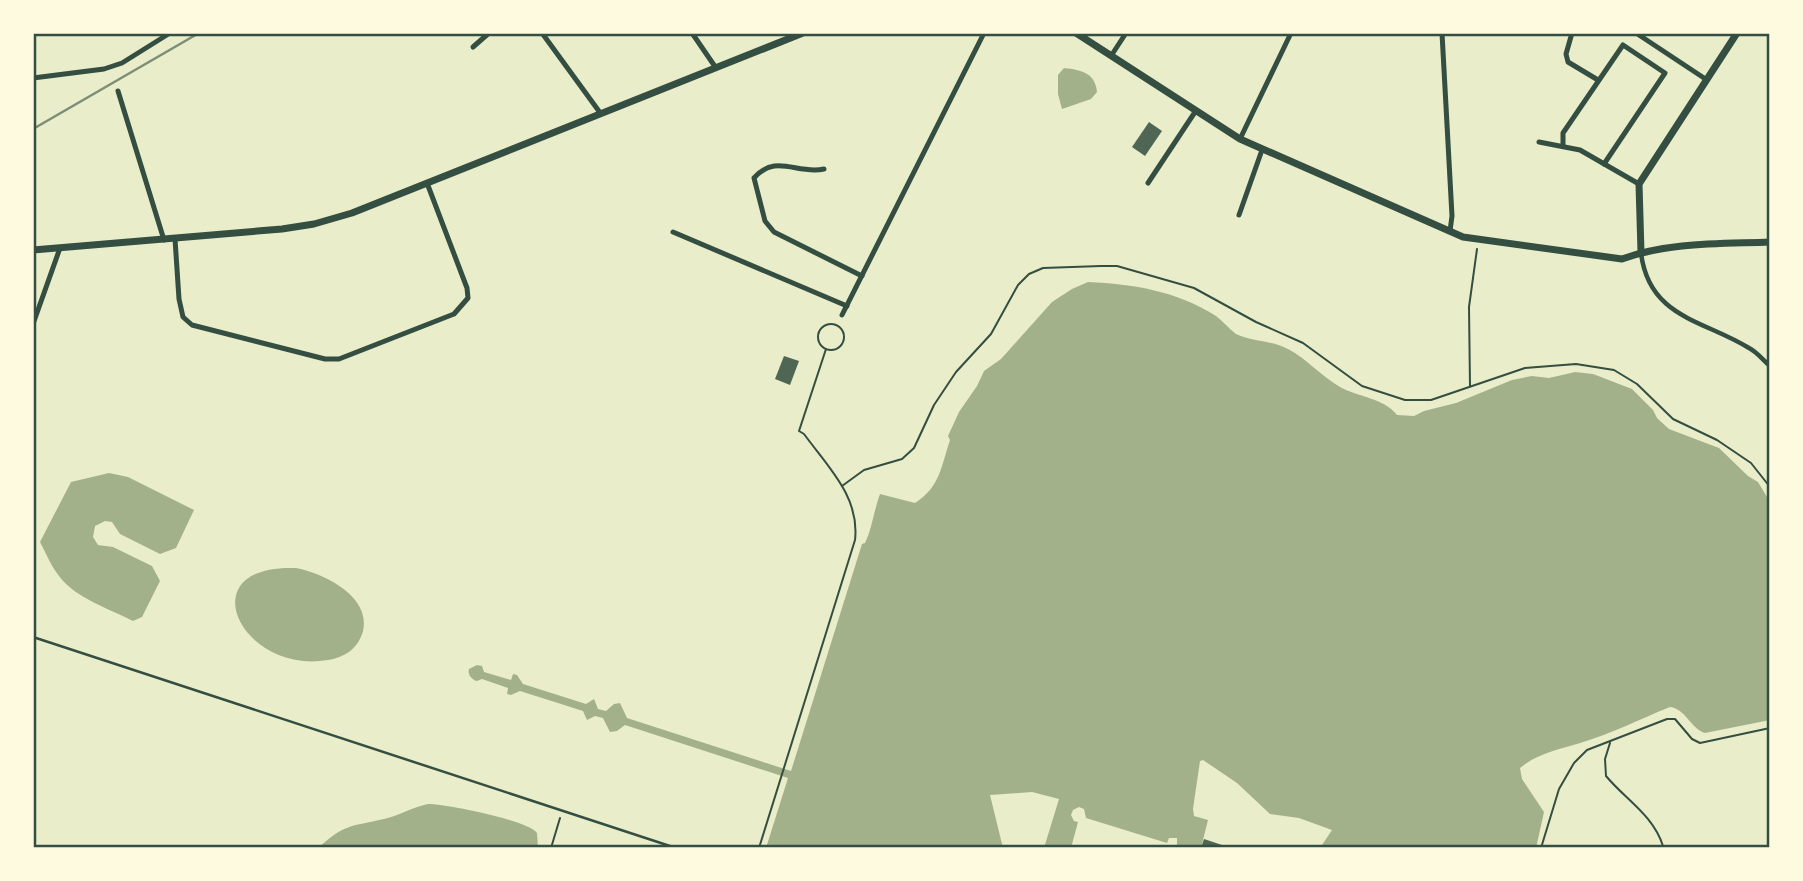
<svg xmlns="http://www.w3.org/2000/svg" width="1803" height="881" viewBox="0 0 1803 881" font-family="Rubik,sans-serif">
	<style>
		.water { fill: #a3b18a }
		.building { fill: #4f6655 }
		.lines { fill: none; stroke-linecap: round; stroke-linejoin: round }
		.path { stroke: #344e41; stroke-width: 2 }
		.service { stroke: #344e41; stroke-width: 2.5 }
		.pedestrian { stroke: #344e41; stroke-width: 4.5 }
		.minor { stroke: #344e41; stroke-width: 5 }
		.tertiary { stroke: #344e41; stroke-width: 7 }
		.rail { stroke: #7c8e77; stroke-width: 2.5 }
		.neatline { fill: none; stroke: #344e41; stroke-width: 2.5 }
	</style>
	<rect width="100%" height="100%" fill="#e9edc9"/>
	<!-- water -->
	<g class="water">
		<path d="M1064 68C1082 70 1095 73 1097 92L1091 99 1062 109 1058 94V75Z"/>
		<path d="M1088 282C1133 284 1177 291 1216 316 1223 321 1229 329 1236 334 1252 342 1272 340 1288 349 1307 359 1321 376 1340 387 1358 397 1384 398 1397 415L1414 416 1424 411 1456 403 1512 380 1532 376 1549 378 1575 372 1593 374 1632 389 1653 410 1657 418 1669 429 1719 448 1748 476 1758 482 1770 502V720L1705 733C1690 728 1686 709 1670 707 1640 719 1611 734 1580 743 1558 750 1538 753 1520 768L1522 779 1544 812 1536 848H1320L1332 830 1299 818 1270 814 1237 783 1203 760 1200 761 1193 809 1194 816 1208 820 1201 848H1168L1169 846 1177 845V838H1169L1167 843 1086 818 1084 809 1079 807 1073 810 1071 815 1074 821 1078 822 1071 848H1044L1059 799 1032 792 990 795 1003 848H766L788 778 625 725 617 731 610 732 603 718 595 716 587 720 583 711 520 691 511 695 507 694 508 688 482 679 477 681C473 680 467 675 469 669L477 665 482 666 484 672 511 680 513 674 517 675 523 684 586 704 594 699 598 709 606 711 614 704 620 703 627 718 791 771 862 544 865 543C872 529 874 510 880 494L915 503C940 487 941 467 950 440L948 436 959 412 977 386 984 371 1001 359 1052 302 1072 289Z"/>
		<path d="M109 473 128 477 194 510 176 548 160 554 120 534 112 522 105 521 95 526 93 537 98 545 113 547 152 566 160 581 142 617 133 621C110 609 75 598 59 576 51 566 46 553 40 542L71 482Z"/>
		<path d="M296 568C323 573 371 596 363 631 358 649 345 657 328 660 241 675 187 564 296 568Z"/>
		<path d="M428 804C446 804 527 820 537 833L538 848H318C346 823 350 827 384 819 399 816 412 807 428 804Z"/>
	</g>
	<!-- building -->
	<g class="building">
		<path d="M1149 122 1162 131 1145 156 1132 147Z"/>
		<path d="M784 356 799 361 790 385 775 379Z"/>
		<path d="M1204 839 1228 847V848H1201Z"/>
	</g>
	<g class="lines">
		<!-- path -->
		<g class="path">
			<circle cx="831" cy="337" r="13"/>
			<path d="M1470 386 1469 307 1477 249"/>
			<path d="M842 486 864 470 902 459 914 448 934 405 956 372 991 334 1018 285 1029 274 1043 268 1101 266H1117L1194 288 1256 322 1303 343 1362 386 1405 400H1431L1525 368 1576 364 1614 370 1637 384 1673 419 1717 440 1751 463 1770 487"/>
			<path d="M1610 743 1605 759 1606 776C1626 800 1653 815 1663 846"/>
			<path d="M551 848 560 818"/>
			<path d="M759 848 855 540C860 497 828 467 804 434L799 431 826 349"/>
			<path d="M1541 848 1559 789 1574 763 1587 750 1667 719H1675L1692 739 1700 743 1770 728"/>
		</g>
		<!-- service -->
		<path class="service" d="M33 637 676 848"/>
		<!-- pedestrian -->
		<path class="pedestrian" d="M1641 253C1649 318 1704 320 1749 348 1757 352 1763 360 1770 366"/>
		<!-- minor -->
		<g class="minor">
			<path d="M542 33 601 114"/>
			<path d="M692 33 716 68"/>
			<path d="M1442 33 1452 216 1450 231"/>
			<path d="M1572 33 1566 54 1568 62 1598 80"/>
			<path d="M1636 33 1707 80"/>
			<path d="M473 47 489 33"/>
			<path d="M1111 56 1126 33"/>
			<path d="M33 78 104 69 122 63 170 33"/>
			<path d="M118 91 164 240"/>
			<path d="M1240 139 1291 33"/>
			<path d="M1539 142 1580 150 1639 184"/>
			<path d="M1563 145V133L1623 45 1665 73 1604 164"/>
			<path d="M824 169C797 175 776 153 754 178L765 221 774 232 862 276"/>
			<path d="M1148 183 1195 112"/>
			<path d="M1239 215 1262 150"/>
			<path d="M673 232 847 306"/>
			<path d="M175 239 179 299 183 317 192 325 325 359H339L454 314 468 298 467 288 427 183"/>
			<path d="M842 315 984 33"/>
			<path d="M33 324 60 248"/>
		</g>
		<!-- tertiary -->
		<g class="tertiary">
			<path d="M1076 33 1240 139 1463 237 1622 259C1669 242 1721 244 1770 242"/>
			<path d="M33 250 282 229 314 224 352 213 803 33"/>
			<path d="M1641 252 1639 184 1737 33"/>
		</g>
		<!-- rail -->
		<path class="rail" d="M33 129 199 33"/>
	</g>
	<!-- border -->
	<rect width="1803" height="881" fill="none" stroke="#fefae0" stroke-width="70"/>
	<rect x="35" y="35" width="1733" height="811" class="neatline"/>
</svg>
